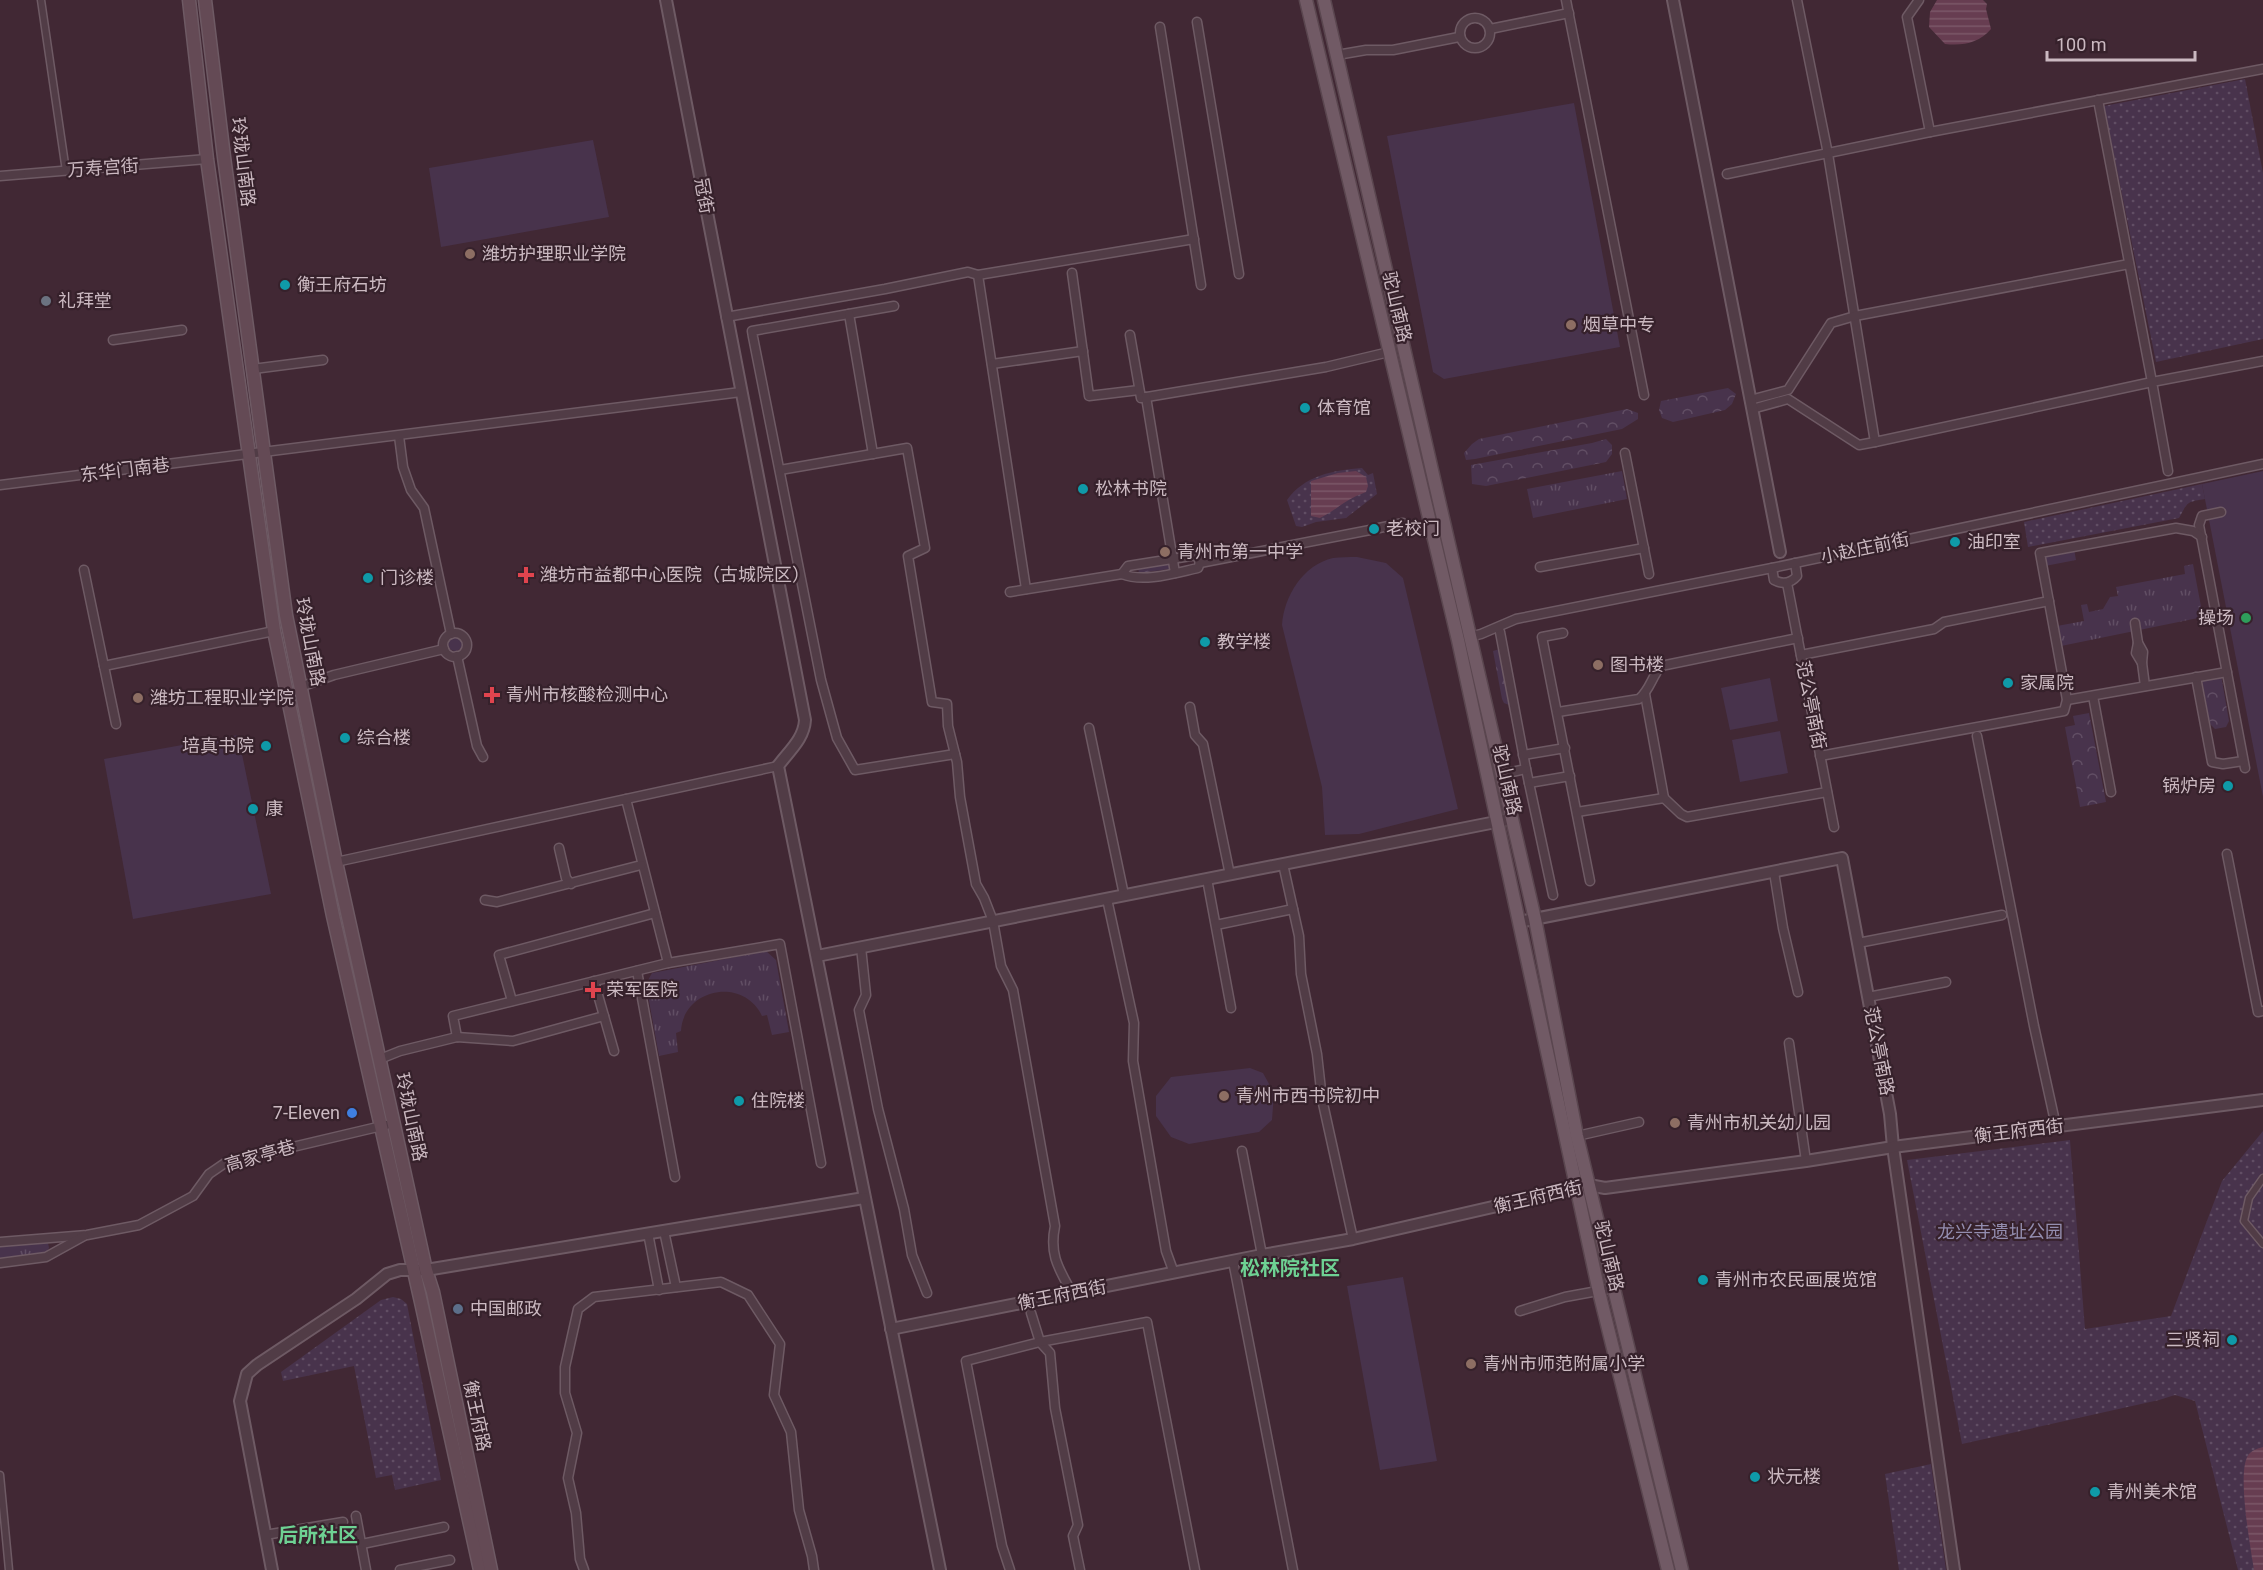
<svg xmlns="http://www.w3.org/2000/svg" width="2263" height="1570" viewBox="0 0 2263 1570" font-family="Roboto,'Noto Sans SC',sans-serif">
	<style>
		.grass { fill: url(#grass-tufts) }
		.forest { fill: url(#forest-crowns) }
		.park { fill: url(#park-dots) }
		.pitch { fill: #48334c }
		.water { fill: url(#water-rules) }
		.lines { fill: none; stroke-linecap: round; stroke-linejoin: round }
		.pedestrian-casing { stroke: #6e5a64; stroke-width: 9 }
		.minor-casing { stroke: #6e5a64; stroke-width: 11 }
		.tertiary-casing { stroke: #6e5a64; stroke-width: 14 }
		.secondary-casing { stroke: #6e5a64; stroke-width: 15 }
		.primary-casing { stroke: #5a464f; stroke-width: 15 }
		.pedestrian { stroke: #513c46; stroke-width: 6 }
		.minor { stroke: #513c46; stroke-width: 8 }
		.tertiary { stroke: #513c46; stroke-width: 10 }
		.secondary { stroke: #644a55; stroke-width: 12 }
		.primary { stroke: #715a65; stroke-width: 12 }
		.education-dot { fill: #8d6e63; stroke: #36212b; stroke-width: 2 }
		.culture-dot { fill: #0f9aa8; stroke: #36212b; stroke-width: 2 }
		.worship-dot { fill: #6b7280; stroke: #36212b; stroke-width: 2 }
		.health-dot { fill: #e0444e; stroke: #36212b; stroke-width: 2 }
		.leisure-dot { fill: #2e9e5b; stroke: #36212b; stroke-width: 2 }
		.shop-dot { fill: #3f7fe0; stroke: #36212b; stroke-width: 2 }
		.service-dot { fill: #5c6f8a; stroke: #36212b; stroke-width: 2 }
		.labels { text-anchor: middle; stroke-width: 4.5; stroke-linejoin: round; paint-order: stroke }
		.street-label { font-size: 18px; fill: #cbb9c1; stroke: #36212b }
		.poi-label { font-size: 18px; fill: #cbb9c1; stroke: #36212b; text-anchor: start }
		.park-label { font-size: 18px; fill: #938daf; stroke: #36212b }
		.neighbourhood-label { font-size: 20px; font-weight: bold; fill: #6ed193; stroke: #36212b }
	</style>
	<defs>
		<pattern id="grass-tufts" width="24" height="20" patternUnits="userSpaceOnUse" patternTransform="scale(1.5)"><rect width="24" height="20" fill="#48334c"/><path d="M3 7l-1-3M5 7V3M7 7l1-3M15 17l-1-3M17 17v-4M19 17l1-3" fill="none" stroke="#614e64"/></pattern>
		<pattern id="forest-crowns" width="20" height="18" patternUnits="userSpaceOnUse" patternTransform="scale(1.5)"><rect width="20" height="18" fill="#48334c"/><path d="M2 6a3 3 0 1 1 6 0M12 15a3 3 0 1 1 6 0" fill="none" stroke="#614e64"/></pattern>
		<pattern id="park-dots" width="8" height="8" patternUnits="userSpaceOnUse" patternTransform="scale(1.5)"><rect width="8" height="8" fill="#48334c"/><path d="M2 2h.1M6 6h.1" fill="none" stroke="#614e64" stroke-width="1.8" stroke-linecap="round"/></pattern>
		<pattern id="water-rules" width="6" height="5" patternUnits="userSpaceOnUse" patternTransform="scale(1.5)"><rect width="6" height="5" fill="#673d51"/><path d="M0 2.5h6" fill="none" stroke="#7b5768"/></pattern>
	</defs>
	<rect width="100%" height="100%" fill="#412834"/>
	<!-- grass -->
	<g class="grass">
		<path d="M1622 471 1627 499 1533 518 1527 489Z"/>
		<path d="M2074 549 2076 560 2045 566 2044 554Z"/>
		<path d="M2193 564 2203 617 2061 646 2057 626 2084 621 2081 605 2087 604 2089 612 2103 609 2110 597 2118 596 2116 587 2185 574 2184 566Z"/>
		<path d="M766 951 776 960 789 1032 772 1035 767 1015 762 1016C743 976 683 989 681 1031L676 1033 678 1052 659 1056 646 984 652 973Z"/>
		<path d="M25 1243H48L49 1248 45 1254 0 1259V1247Z"/>
	</g>
	<!-- forest -->
	<g class="forest">
		<path d="M1728 388 1736 394 1732 404 1725 410 1673 422 1662 418 1659 410 1661 401Z"/>
		<path d="M1627 409 1638 413V419L1622 429 1475 459 1466 460 1464 453 1472 444 1479 439Z"/>
		<path d="M1606 439 1612 445V454L1606 462 1486 486 1472 484 1471 465 1592 443Z"/>
		<path d="M1169 563 1170 569 1139 573 1138 568Z"/>
		<circle cx="455" cy="644" r="7"/>
		<path d="M1500 649 1510 698 1509 705 1504 703 1502 699 1493 651Z"/>
		<path d="M2221 675 2229 721 2226 727 2215 729 2210 724 2202 679Z"/>
		<path d="M2089 713 2106 802 2080 807 2065 727 2075 725 2073 716Z"/>
	</g>
	<!-- park -->
	<g class="park">
		<path d="M2245 79 2263 173V339L2156 362 2104 106Z"/>
		<path d="M1362 468 1368 475 1373 473 1377 494 1346 518 1316 522 1302 527 1296 526 1287 500C1304 476 1333 470 1362 468Z"/>
		<path d="M2202 484 2205 499C2186 502 2188 502 2179 518L2028 547 2024 522Z"/>
		<path d="M2263 1131V1570H2238L2195 1401 2175 1395 2159 1400 1962 1444 1907 1160 2070 1140 2085 1329 2171 1316 2222 1181Z"/>
		<path d="M393 1297 401 1299 407 1304 441 1480 395 1490 392 1475 376 1478 354 1366 283 1381 281 1372 381 1300Z"/>
		<path d="M1931 1464 1946 1570H1899L1885 1474Z"/>
	</g>
	<!-- pitch -->
	<g class="pitch">
		<path d="M1574 103 1620 347 1444 379 1433 372 1387 136Z"/>
		<path d="M593 140 609 217 441 247 429 168Z"/>
		<path d="M2263 471V797L2202 484Z"/>
		<path d="M1357 557 1386 563 1403 578 1458 809 1359 834 1325 835 1322 787 1282 625C1284 596 1303 565 1333 558 1341 557 1349 557 1357 557Z"/>
		<path d="M1770 678 1778 721 1730 730 1721 688Z"/>
		<path d="M1780 731 1788 773 1740 782 1732 740Z"/>
		<path d="M238 735 271 894 133 919 104 759Z"/>
		<path d="M1250 1068 1263 1073 1274 1093 1272 1120 1259 1132 1189 1144 1171 1137 1156 1116V1096L1171 1077Z"/>
		<path d="M1403 1277 1437 1461 1380 1470 1347 1286Z"/>
	</g>
	<!-- water -->
	<g class="water">
		<path d="M1937 0H1983L1987 4 1986 9 1991 29C1979 43 1963 46 1945 44L1929 27 1930 12Z"/>
		<path d="M1356 471 1366 477 1368 486 1366 492C1344 500 1338 509 1320 518L1311 516V481L1338 473Z"/>
		<path d="M2263 1447V1570H2254C2251 1549 2235 1466 2250 1453 2253 1450 2259 1448 2263 1447Z"/>
	</g>
	<g class="lines">
		<defs>
			<g id="pedestrian">
				<path d="M41 0 66 171"/>
				<path d="M2263 1178 2249 1198 2244 1221 2263 1244"/>
				<path d="M0 1475 9 1570"/>
			</g>
			<g id="minor">
				<path d="M1566 0 1644 395"/>
				<path d="M1797 0 1828 154 1875 442 2152 382 2098 100"/>
				<path d="M1919 0 1907 17 1930 132"/>
				<circle cx="1475" cy="33" r="15"/>
				<path d="M1197 22 1239 274"/>
				<path d="M1160 27 1201 285"/>
				<path d="M1490 29 1569 13"/>
				<path d="M1337 55 1366 50H1393L1459 37"/>
				<path d="M1727 174 1930 132 2263 69"/>
				<path d="M0 176 207 159"/>
				<path d="M1072 273 1089 396 1139 390"/>
				<path d="M978 275 1026 589"/>
				<path d="M894 306 752 331 753 337 821 680 837 738 855 770 955 754"/>
				<path d="M849 314 873 454"/>
				<path d="M726 317 885 289 968 272 978 275 1194 239"/>
				<path d="M1130 335 1141 398 1326 367 1389 352"/>
				<path d="M113 340 182 330"/>
				<path d="M992 364 1083 351"/>
				<path d="M253 369 323 360"/>
				<path d="M1146 397 1175 573"/>
				<path d="M1750 400 1788 390 1831 323 1855 316 2129 264"/>
				<path d="M1752 409 1788 399 1859 445 1875 442"/>
				<path d="M399 436 403 467 411 490 424 508 451 634"/>
				<path d="M1625 453 1649 574"/>
				<path d="M780 470 907 448 925 548 908 556 932 702 947 704 948 726 957 762 960 797 976 884 984 898 993 921 1001 966 1013 990 1055 1226C1049 1255 1059 1269 1072 1293"/>
				<path d="M2168 471 2152 382 2263 361"/>
				<path d="M0 485 741 392"/>
				<path d="M2221 512 2202 516 2199 525 2245 768"/>
				<path d="M1379 528 1403 523"/>
				<path d="M1540 567 1644 548"/>
				<path d="M1772 568 1774 580C1783 585 1791 583 1797 576L1795 563"/>
				<path d="M84 570 116 724"/>
				<path d="M1122 574 1128 566 1197 555 1200 563"/>
				<path d="M1787 583 1834 827"/>
				<path d="M1010 592 1122 574C1144 583 1175 573 1198 568L1200 563 1370 530"/>
				<path d="M2135 623 2138 643 2143 652 2142 663 2145 686"/>
				<path d="M1500 632 1526 769 1553 895"/>
				<path d="M1563 633 1542 637 1590 881"/>
				<circle cx="455" cy="645" r="12"/>
				<path d="M1469 637 1481 634 1516 619 1772 568 2263 464"/>
				<path d="M2138 643 2136 653 2142 663"/>
				<path d="M1801 655 1934 629 1944 622 2049 601"/>
				<path d="M457 656 477 746 483 757"/>
				<path d="M104 666 274 631"/>
				<path d="M2196 677 2212 762 2223 764 2243 761"/>
				<path d="M300 687 334 675 444 649"/>
				<path d="M1645 694 1664 798"/>
				<path d="M2093 696 2111 792"/>
				<path d="M2067 700 2227 672"/>
				<path d="M1190 707 1195 735 1203 744 1230 875"/>
				<path d="M1558 712 1639 699C1650 690 1652 676 1661 666L1798 638"/>
				<path d="M1089 728 1124 895"/>
				<path d="M1977 736 2034 1026 2056 1126"/>
				<path d="M1523 755 1565 748"/>
				<path d="M1820 756 2064 711 2067 700 2040 553 2176 528 2193 531 2202 537"/>
				<path d="M1512 772 1526 769"/>
				<path d="M1529 783 1570 776"/>
				<path d="M626 799 668 963"/>
				<path d="M1577 812 1664 798 1681 814 1687 817 1827 792"/>
				<path d="M559 848 566 878 571 884"/>
				<path d="M2227 854 2258 1012 2263 1011"/>
				<path d="M336 862 778 766"/>
				<path d="M1283 864 1299 936 1301 974 1317 1054 1322 1099 1353 1239"/>
				<path d="M1774 872 1783 928 1798 992"/>
				<path d="M1207 879 1231 1008"/>
				<path d="M1107 899 1134 1023 1133 1061 1166 1251 1174 1273"/>
				<path d="M485 900 497 902 641 865"/>
				<path d="M1216 925 1293 909"/>
				<path d="M1858 943 2002 915"/>
				<path d="M861 947 866 995 859 1010 878 1109 904 1209 912 1255 927 1293"/>
				<path d="M637 971 675 1177"/>
				<path d="M594 981 614 1051"/>
				<path d="M1868 997 1946 982"/>
				<path d="M512 1001 499 955 655 913"/>
				<path d="M457 1037 453 1016 668 963 780 944 821 1163"/>
				<path d="M1789 1043 1806 1161"/>
				<path d="M380 1059 400 1051 457 1037 513 1041 604 1016"/>
				<path d="M1577 1136 1639 1122"/>
				<path d="M1242 1151 1262 1255"/>
				<path d="M664 1231 676 1287"/>
				<path d="M648 1233 659 1290"/>
				<path d="M0 1242 87 1235 139 1225 193 1196 209 1174 225 1163 386 1125"/>
				<path d="M1233 1261 1293 1570"/>
				<path d="M0 1263 46 1257 84 1236"/>
				<path d="M1520 1311 1565 1297 1614 1288"/>
				<path d="M1031 1313 1040 1342 1050 1353 1055 1408 1078 1525 1073 1536 1080 1570"/>
				<path d="M356 1516 366 1570"/>
				<path d="M265 1535 343 1522"/>
				<path d="M362 1544 444 1527"/>
				<path d="M400 1570 450 1560"/>
				<path d="M584 1570 580 1559 576 1513 568 1478 577 1433 565 1393V1367L578 1309 594 1297 721 1282 748 1295 780 1344 774 1395 791 1432 799 1510 812 1556 814 1570"/>
				<path d="M1010 1570 1002 1546 966 1361 1040 1342 1147 1322 1195 1570"/>
			</g>
			<g id="tertiary">
				<path d="M666 0 805 720C804 739 789 751 778 766L940 1570"/>
				<path d="M1673 0 1780 552"/>
				<path d="M1519 922 1842 858 1890 1114 1893 1147 1954 1570"/>
				<path d="M817 956 1511 819"/>
				<path d="M891 1329 1262 1255 1353 1239 1589 1185 1605 1188 1806 1161 1893 1147 2263 1100"/>
				<path d="M272 1570 240 1401 247 1374 257 1365 356 1299 387 1274 400 1270H426L864 1198"/>
			</g>
			<g id="secondary">
				<path d="M189 0 207 159 274 631 333 916 421 1302 480 1570"/>
				<path d="M205 0 224 157 286 615 336 862 426 1270 433 1292 491 1570"/>
			</g>
			<g id="primary">
				<path d="M1306 0 1458 640 1599 1292 1668 1570"/>
				<path d="M1324 0 1535 919 1577 1136 1682 1570"/>
			</g>
		</defs>
		<!-- pedestrian casing -->
		<use href="#pedestrian" class="pedestrian-casing"/>
		<!-- minor casing -->
		<use href="#minor" class="minor-casing"/>
		<!-- tertiary casing -->
		<use href="#tertiary" class="tertiary-casing"/>
		<!-- secondary casing -->
		<use href="#secondary" class="secondary-casing"/>
		<!-- primary casing -->
		<use href="#primary" class="primary-casing"/>
		<!-- pedestrian -->
		<use href="#pedestrian" class="pedestrian"/>
		<!-- minor -->
		<use href="#minor" class="minor"/>
		<!-- tertiary -->
		<use href="#tertiary" class="tertiary"/>
		<!-- secondary -->
		<use href="#secondary" class="secondary"/>
		<!-- primary -->
		<use href="#primary" class="primary"/>
	</g>
	<!-- markers -->
	<g class="education-dot">
		<circle cx="470" cy="254" r="6"/>
		<circle cx="1571" cy="325" r="6"/>
		<circle cx="1165" cy="552" r="6"/>
		<circle cx="1598" cy="665" r="6"/>
		<circle cx="138" cy="698" r="6"/>
		<circle cx="1224" cy="1096" r="6"/>
		<circle cx="1675" cy="1123" r="6"/>
		<circle cx="1471" cy="1364" r="6"/>
	</g>
	<g class="culture-dot">
		<circle cx="285" cy="285" r="6"/>
		<circle cx="1305" cy="408" r="6"/>
		<circle cx="1083" cy="489" r="6"/>
		<circle cx="1374" cy="529" r="6"/>
		<circle cx="1955" cy="542" r="6"/>
		<circle cx="368" cy="578" r="6"/>
		<circle cx="1205" cy="642" r="6"/>
		<circle cx="2008" cy="683" r="6"/>
		<circle cx="345" cy="738" r="6"/>
		<circle cx="266" cy="746" r="6"/>
		<circle cx="2228" cy="786" r="6"/>
		<circle cx="253" cy="809" r="6"/>
		<circle cx="739" cy="1101" r="6"/>
		<circle cx="1703" cy="1280" r="6"/>
		<circle cx="2232" cy="1340" r="6"/>
		<circle cx="1755" cy="1477" r="6"/>
		<circle cx="2095" cy="1492" r="6"/>
	</g>
	<circle class="worship-dot" cx="46" cy="301" r="6"/>
	<g class="health-dot">
		<path d="M523 566h6v6h6v6h-6v6h-6v-6h-6v-6h6z"/>
		<path d="M489 686h6v6h6v6h-6v6h-6v-6h-6v-6h6z"/>
		<path d="M590 981h6v6h6v6h-6v6h-6v-6h-6v-6h6z"/>
	</g>
	<circle class="leisure-dot" cx="2246" cy="618" r="6"/>
	<circle class="shop-dot" cx="352" cy="1113" r="6"/>
	<circle class="service-dot" cx="458" cy="1309" r="6"/>
	<g class="labels">
		<!-- street labels -->
		<g class="street-label">
			<text transform="translate(243 162) rotate(83)" y="6">玲珑山南路</text>
			<text transform="translate(103 168) rotate(-4)" y="6">万寿宫街</text>
			<text transform="translate(704 196) rotate(80)" y="6">冠街</text>
			<text transform="translate(1397 307) rotate(77)" y="6">驼山南路</text>
			<text transform="translate(125 470) rotate(-7)" y="6">东华门南巷</text>
			<text transform="translate(1865 548) rotate(-12)" y="6">小赵庄前街</text>
			<text transform="translate(310 642) rotate(79)" y="6">玲珑山南路</text>
			<text transform="translate(1811 705) rotate(79)" y="6">范公亭南街</text>
			<text transform="translate(1507 780) rotate(77)" y="6">驼山南路</text>
			<text transform="translate(1879 1051) rotate(79)" y="6">范公亭南路</text>
			<text transform="translate(411 1117) rotate(78)" y="6">玲珑山南路</text>
			<text transform="translate(2019 1131) rotate(-7)" y="6">衡王府西街</text>
			<text transform="translate(260 1156) rotate(-16)" y="6">高家亭巷</text>
			<text transform="translate(1538 1197) rotate(-13)" y="6">衡王府西街</text>
			<text transform="translate(1609 1256) rotate(77)" y="6">驼山南路</text>
			<text transform="translate(1062 1295) rotate(-11)" y="6">衡王府西街</text>
			<text transform="translate(477 1416) rotate(78)" y="6">衡王府路</text>
		</g>
		<!-- poi labels -->
		<g class="poi-label">
			<text x="482" y="260">潍坊护理职业学院</text>
			<text x="297" y="291">衡王府石坊</text>
			<text x="58" y="307">礼拜堂</text>
			<text x="1583" y="331">烟草中专</text>
			<text x="1317" y="414">体育馆</text>
			<text x="1095" y="495">松林书院</text>
			<text x="1386" y="535">老校门</text>
			<text x="1967" y="548">油印室</text>
			<text x="1177" y="558">青州市第一中学</text>
			<text x="540" y="581">潍坊市益都中心医院（古城院区）</text>
			<text x="380" y="584">门诊楼</text>
			<text x="2234" y="624" text-anchor="end">操场</text>
			<text x="1217" y="648">教学楼</text>
			<text x="1610" y="671">图书楼</text>
			<text x="2020" y="689">家属院</text>
			<text x="506" y="701">青州市核酸检测中心</text>
			<text x="150" y="704">潍坊工程职业学院</text>
			<text x="357" y="744">综合楼</text>
			<text x="254" y="752" text-anchor="end">培真书院</text>
			<text x="2216" y="792" text-anchor="end">锅炉房</text>
			<text x="265" y="815">康</text>
			<text x="606" y="996">荣军医院</text>
			<text x="1236" y="1102">青州市西书院初中</text>
			<text x="751" y="1107">住院楼</text>
			<text x="340" y="1119" text-anchor="end">7-Eleven</text>
			<text x="1687" y="1129">青州市机关幼儿园</text>
			<text x="1715" y="1286">青州市农民画展览馆</text>
			<text x="470" y="1315">中国邮政</text>
			<text x="2220" y="1346" text-anchor="end">三贤祠</text>
			<text x="1483" y="1370">青州市师范附属小学</text>
			<text x="1767" y="1483">状元楼</text>
			<text x="2107" y="1498">青州美术馆</text>
		</g>
		<!-- park labels -->
		<g class="park-label">
			<text x="2000" y="1238">龙兴寺遗址公园</text>
		</g>
		<!-- neighbourhood labels -->
		<g class="neighbourhood-label">
			<text x="1290" y="1275">松林院社区</text>
			<text x="318" y="1542">后所社区</text>
		</g>
	</g>
	<!-- scale -->
	<path d="M2047 51v9h148v-9" fill="none" stroke="#cbb9c1" stroke-width="3"/>
	<text x="2056" y="51" font-size="18" fill="#cbb9c1" stroke="#36212b" stroke-width="4.5" paint-order="stroke">100 m</text>
</svg>
